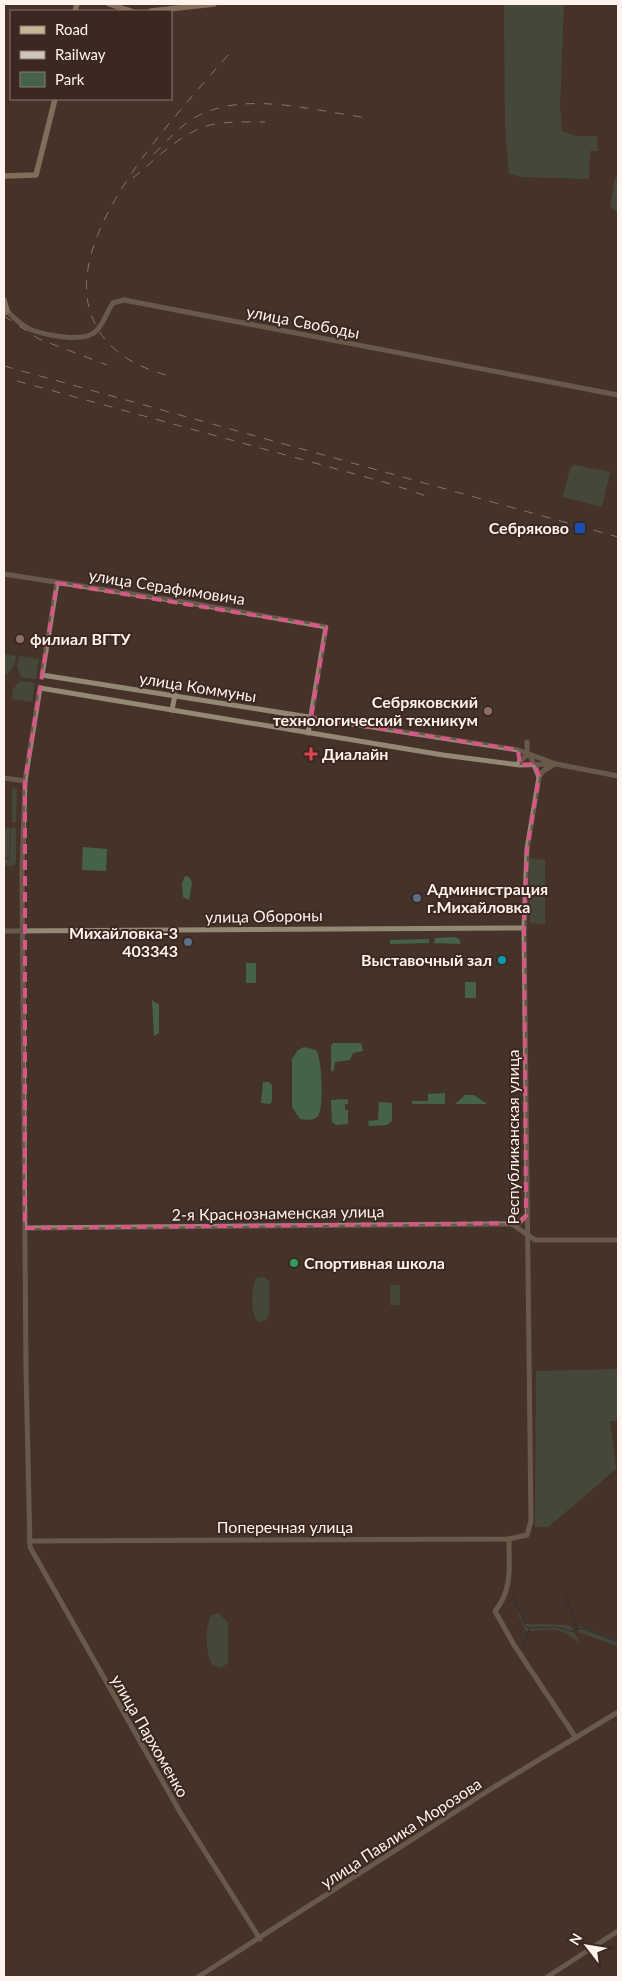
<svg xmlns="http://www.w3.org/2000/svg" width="622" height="1981" viewBox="0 0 622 1981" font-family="Lato,sans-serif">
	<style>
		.green { fill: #46634a }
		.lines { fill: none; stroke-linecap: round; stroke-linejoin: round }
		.stream { stroke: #14254a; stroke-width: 1 }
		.tertiary { stroke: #938873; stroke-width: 5 }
		.secondary { stroke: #c7b594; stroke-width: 5.5 }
		.rail { stroke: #d0c3bc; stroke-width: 1; stroke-dasharray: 9 9; stroke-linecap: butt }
		.marked { fill: none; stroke: #d45986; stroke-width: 4; stroke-dasharray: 10 6; stroke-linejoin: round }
		.transit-dot { fill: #1a4fb4; stroke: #3b2921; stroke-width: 2 }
		.education-dot { fill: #8d6e63; stroke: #3b2921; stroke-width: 2 }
		.health-dot { fill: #e0444e; stroke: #3b2921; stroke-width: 2 }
		.service-dot { fill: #5c6f8a; stroke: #3b2921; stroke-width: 2 }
		.culture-dot { fill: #0f9aa8; stroke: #3b2921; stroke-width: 2 }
		.leisure-dot { fill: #2e9e5b; stroke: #3b2921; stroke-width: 2 }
		.labels { text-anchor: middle; stroke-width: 4; stroke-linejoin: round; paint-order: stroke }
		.street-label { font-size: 16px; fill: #fef2ec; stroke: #3b2921 }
		.poi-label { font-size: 16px; font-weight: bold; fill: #fef2ec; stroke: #3b2921; text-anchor: end }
	</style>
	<rect width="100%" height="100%" fill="#45332a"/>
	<!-- green -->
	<g class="green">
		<path d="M504 4H564L560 105 562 131 575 136H597L598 151H590L589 179 522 177 509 174 505 126Z"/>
		<path d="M618 177V213L610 207 615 178Z"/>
		<path d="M574 465 610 472 602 507 563 497 570 468Z"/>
		<path d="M4 654 16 656 14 666 7 675 4 674Z"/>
		<path d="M19 656 39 659 36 679 21 677 17 667Z"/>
		<path d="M20 681 35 683 32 702 12 699 13 689Z"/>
		<path d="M12 788 17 789 16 823 12 822Z"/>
		<path d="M4 828H10L9 856 6 858H4Z"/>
		<path d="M11 828H16V864L12 866 4 865V859H8L10 856Z"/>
		<path d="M83 847 107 849 106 871 82 870Z"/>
		<path d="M529 858 545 860V924L530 923Z"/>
		<path d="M185 876 189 877 192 882 189 900 183 897 182 883Z"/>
		<path d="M455 937 460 940V944L434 943 435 938Z"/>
		<path d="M390 940 429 939V943L390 944Z"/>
		<rect x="246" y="963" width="10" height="20"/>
		<rect x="465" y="982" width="11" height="16"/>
		<path d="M152 1000 159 1005V1033L154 1036Z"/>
		<path d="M333 1043H361L363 1051 353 1053 350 1060 335 1062 334 1070 331 1072V1046Z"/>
		<path d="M304 1047 316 1050C322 1058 324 1108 318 1116 314 1121 306 1120 300 1119L292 1107V1059L298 1050Z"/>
		<path d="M263 1082H269L272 1085V1101L270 1104 261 1103Z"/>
		<path d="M445 1093V1104H413L411 1101H428V1094Z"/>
		<path d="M465 1095H474L487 1104H455Z"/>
		<path d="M348 1099V1104H345V1110H348V1124L336 1125 332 1122 331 1100Z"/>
		<path d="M379 1102 392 1103V1121L387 1125 369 1126 368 1121 378 1120Z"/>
		<path d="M265 1277 270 1282 269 1314 268 1318 261 1322 258 1321C250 1314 251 1286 257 1278Z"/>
		<rect x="390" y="1285" width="10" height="20"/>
		<path d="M618 1369V1421H610L616 1469 548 1527H535L536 1371Z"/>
		<path d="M518 1607 525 1624 567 1625 571 1626 580 1643C556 1625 554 1630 526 1631L519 1617Z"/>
		<path d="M218 1613 228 1622V1663L221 1668 213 1665C205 1656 205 1626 211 1616Z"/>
		<path d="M579 1626 618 1641V1646L578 1632Z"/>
	</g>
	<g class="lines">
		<!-- stream -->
		<g class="stream">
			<path d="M564 1592 577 1629"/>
			<path d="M513 1594 524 1624 528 1628 556 1627 574 1632"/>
			<path d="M577 1630 581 1628 618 1642"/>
			<path d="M523 1650 529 1629"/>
		</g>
		<!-- tertiary -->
		<g class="tertiary">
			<path d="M7 311C14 318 23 327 32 330 46 335 83 343 95 332 104 325 106 312 113 303L124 300 618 395"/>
			<path d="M4 574 190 603 326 627 308 733"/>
			<path d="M57 583 42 675 518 750 556 764 618 776"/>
			<path d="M172 710 175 695"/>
			<path d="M517 764 527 755V742"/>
			<path d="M539 777 543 771 553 765"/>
			<path d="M4 778 25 781"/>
			<path d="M4 931 524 928"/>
			<path d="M512 1224 519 1223 526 1216"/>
			<path d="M25 1228 512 1224 535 1240H618"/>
			<path d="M509 1539C509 1566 513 1589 495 1611L514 1645 576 1738"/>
			<path d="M29 1541 509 1539 527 1535 531 1521 524 928 527 849 539 777 530 755"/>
			<path d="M260 1939 180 1812 30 1547 26 1370 22 872 25 781 40 688 443 755 520 765 556 764"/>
			<path d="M198 1977 494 1787 618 1712"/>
			<path d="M547 1977 618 1931"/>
		</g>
		<!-- secondary -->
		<g class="secondary">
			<path d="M109 4 131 11"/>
			<path d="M75 11 77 4"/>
			<path d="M151 11 214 4"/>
			<path d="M4 176 36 175 55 99"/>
			<path d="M4 300 7 311 4 313"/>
		</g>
		<!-- rail -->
		<g class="rail">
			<path d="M154 154C167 141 179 127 194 118 242 90 310 110 362 117"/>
			<path d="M133 178C157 158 179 134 210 125 228 121 248 122 265 122"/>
			<path d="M4 316 39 339 107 365"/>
			<path d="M4 366 618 537"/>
			<path d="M166 375C134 366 105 350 92 317 59 232 183 109 233 49"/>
			<path d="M17 381 391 484 429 497"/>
		</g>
	</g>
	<!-- marked area -->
	<path d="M0 0H622V1981H0ZM57 583 326 627 311 718 518 750 520 765 535 764 539 777 527 849 524 928 526 1216 519 1223 25 1228V781Z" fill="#45332a" fill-opacity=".55" fill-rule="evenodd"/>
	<path class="marked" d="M57 583 326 627 311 718 518 750 520 765 535 764 539 777 527 849 524 928 526 1216 519 1223 25 1228V781Z"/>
	<!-- markers -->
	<rect class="transit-dot" x="574" y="522" width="12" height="12" rx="2.5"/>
	<g class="education-dot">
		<circle cx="20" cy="639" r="5"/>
		<circle cx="488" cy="711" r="5"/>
	</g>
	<path class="health-dot" d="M308.5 746.5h5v5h5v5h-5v5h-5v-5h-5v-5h5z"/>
	<g class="service-dot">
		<circle cx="417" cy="898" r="5"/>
		<circle cx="188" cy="942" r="5"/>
	</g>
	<circle class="culture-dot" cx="502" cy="960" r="5"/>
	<circle class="leisure-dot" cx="294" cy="1263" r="5"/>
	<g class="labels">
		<!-- street labels -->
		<g class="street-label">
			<text transform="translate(303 322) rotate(11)" y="6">улица Свободы</text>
			<text transform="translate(167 587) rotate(9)" y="6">улица Серафимовича</text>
			<text transform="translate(198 687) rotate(9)" y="6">улица Коммуны</text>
			<text transform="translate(264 916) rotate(-1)" y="6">улица Обороны</text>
			<text transform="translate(513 1137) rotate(-90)" y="6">Республиканская улица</text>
			<text transform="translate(278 1213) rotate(-1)" y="6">2-я Краснознаменская улица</text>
			<text x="285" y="1533">Поперечная улица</text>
			<text transform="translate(150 1736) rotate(60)" y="6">улица Пархоменко</text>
			<text transform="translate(401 1833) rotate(-33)" y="6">улица Павлика Морозова</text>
		</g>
		<!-- poi labels -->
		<g class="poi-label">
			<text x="569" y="534">Себряково</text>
			<text x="30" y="645" text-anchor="start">филиал ВГТУ</text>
			<text x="478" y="708">Себряковский<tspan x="478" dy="18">технологический техникум</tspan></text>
			<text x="322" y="760" text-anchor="start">Диалайн</text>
			<text x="427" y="895" text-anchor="start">Администрация<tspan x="427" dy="18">г.Михайловка</tspan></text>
			<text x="178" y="939">Михайловка-3<tspan x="178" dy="18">403343</tspan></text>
			<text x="492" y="966">Выставочный зал</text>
			<text x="304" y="1269" text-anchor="start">Спортивная школа</text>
		</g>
	</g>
	<!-- border -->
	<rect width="622" height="1981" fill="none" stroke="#fef2ec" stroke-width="10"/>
	<!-- legend -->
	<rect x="10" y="10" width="162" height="90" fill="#3b2921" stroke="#897972"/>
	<rect x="20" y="26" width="25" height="8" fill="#c7b594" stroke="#897972"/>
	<text x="55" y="35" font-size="15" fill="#fef2ec">Road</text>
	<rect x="20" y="51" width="25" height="8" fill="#d0c3bc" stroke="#897972"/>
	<text x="55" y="60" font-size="15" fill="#fef2ec">Railway</text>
	<rect x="20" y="72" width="25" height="15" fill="#46634a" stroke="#897972"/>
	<text x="55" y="85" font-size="15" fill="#fef2ec">Park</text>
	<!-- north arrow -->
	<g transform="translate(587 1946) rotate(301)" stroke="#3b2921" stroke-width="4" paint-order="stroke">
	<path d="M0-4L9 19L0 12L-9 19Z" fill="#fef2ec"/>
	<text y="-8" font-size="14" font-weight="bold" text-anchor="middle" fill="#fef2ec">N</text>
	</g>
</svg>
